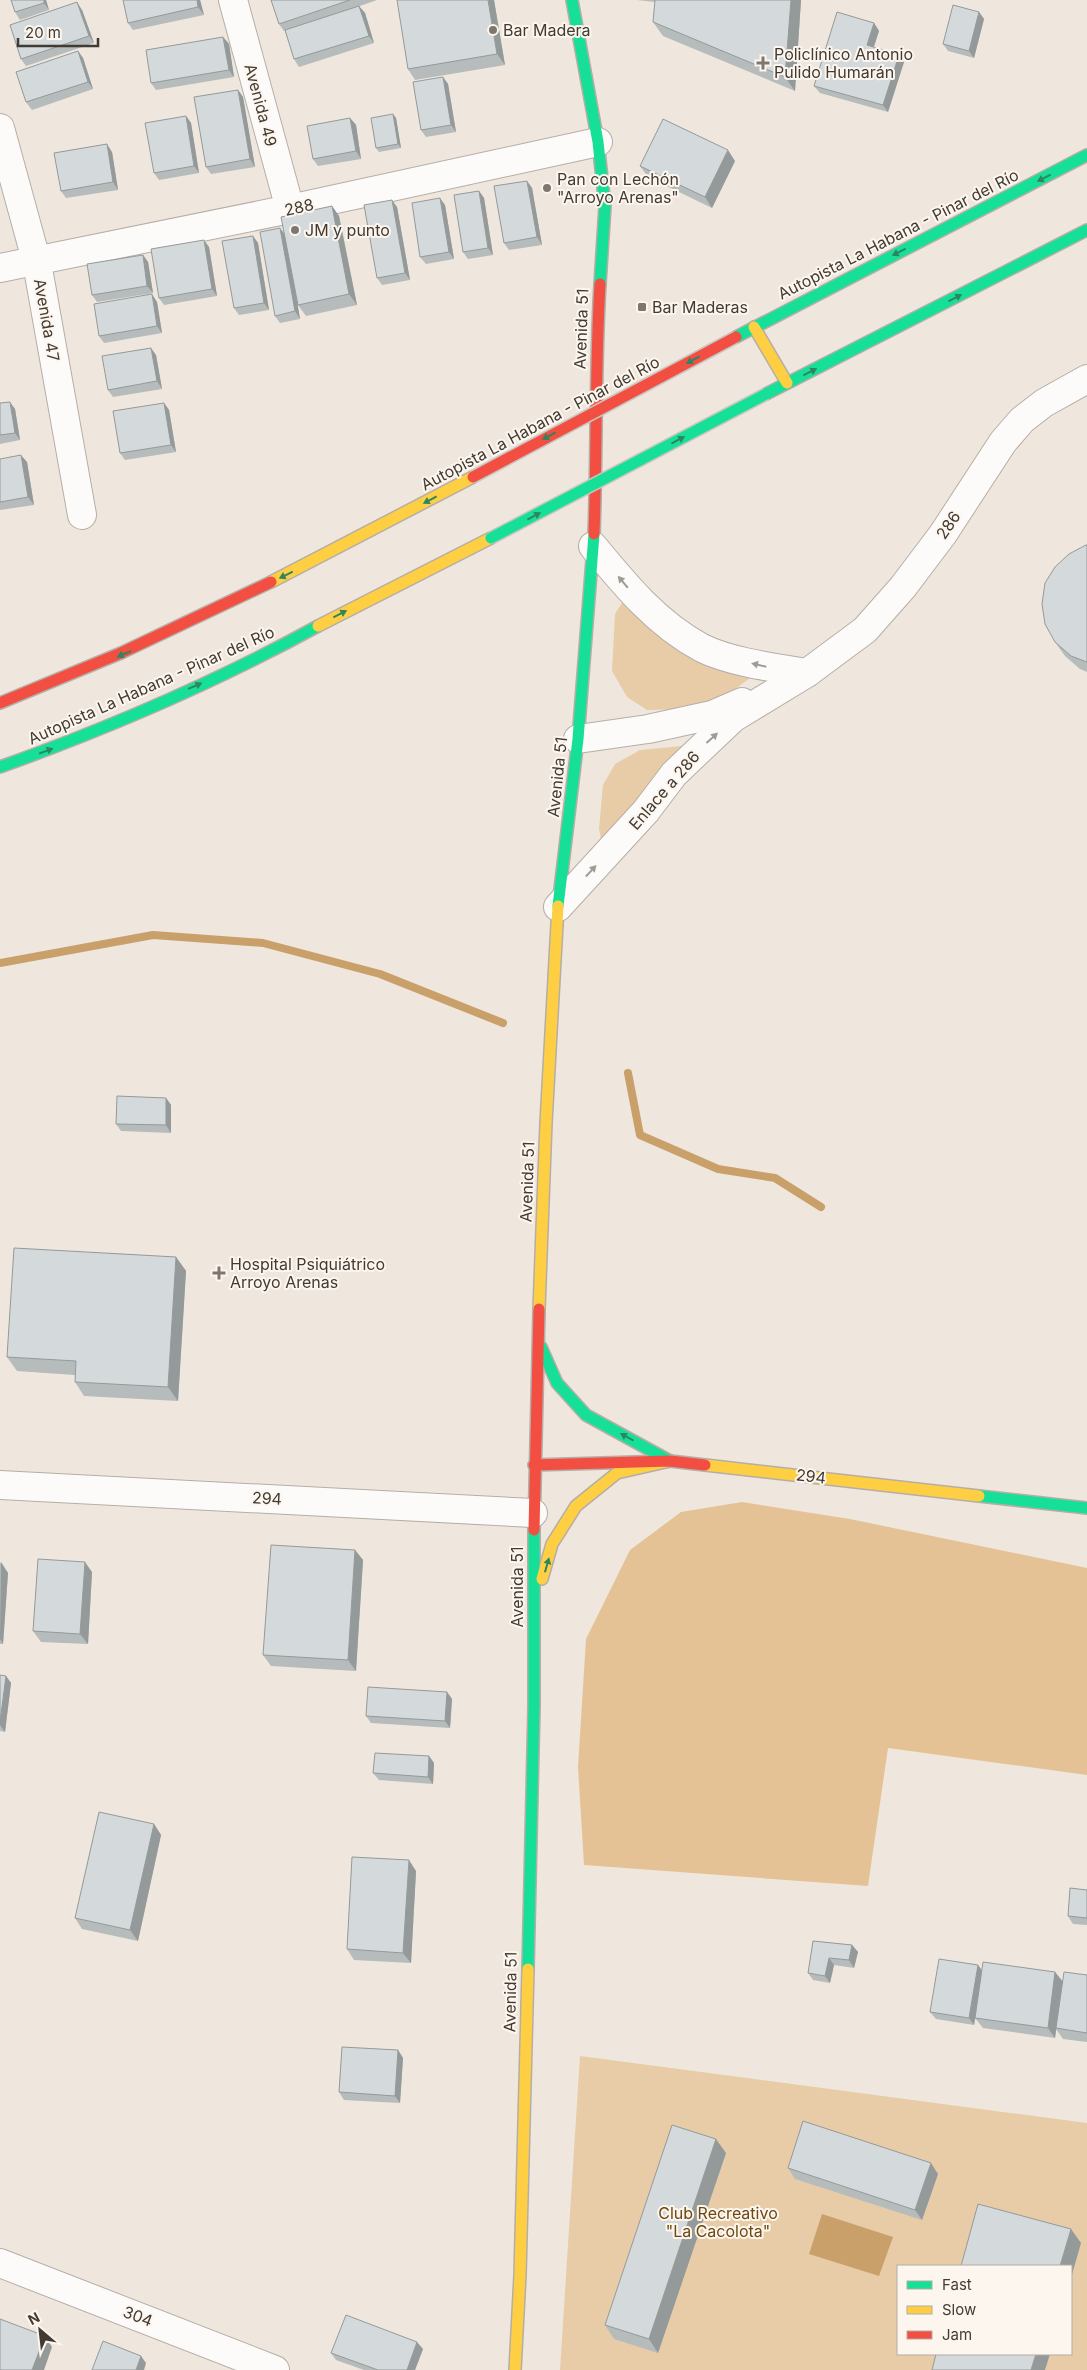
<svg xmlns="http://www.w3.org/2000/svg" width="1087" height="2370" viewBox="0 0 1087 2370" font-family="Inter,sans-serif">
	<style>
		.green { fill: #e8cca8; fill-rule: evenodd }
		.forest { fill: #e5c296 }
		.water { fill: #c9a06a }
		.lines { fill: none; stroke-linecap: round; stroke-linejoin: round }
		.stream { stroke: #c9a06a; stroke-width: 8 }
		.street-casing { stroke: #b5aea7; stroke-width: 30 }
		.fast-casing { stroke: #b5aea7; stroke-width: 14 }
		.slow-casing { stroke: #b5aea7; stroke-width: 14 }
		.jam-casing { stroke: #b5aea7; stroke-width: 14 }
		.street { stroke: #fdfbfa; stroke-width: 28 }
		.fast { stroke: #16e098; stroke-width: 11 }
		.slow { stroke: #ffcf43; stroke-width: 11 }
		.jam { stroke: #f24e42; stroke-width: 11 }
		.fast-bridge-casing { stroke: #c8c4bf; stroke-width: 14; stroke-linecap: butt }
		.jam-bridge-casing { stroke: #c8c4bf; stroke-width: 14; stroke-linecap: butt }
		.fast-bridge { stroke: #16e098; stroke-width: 11 }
		.jam-bridge { stroke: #f24e42; stroke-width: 11 }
		.wall { fill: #b6bbbc }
		.shaded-wall { fill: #949999 }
		.building { fill: #d4dadb; stroke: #949999 }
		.oneway { fill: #2e8561 }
		.oneway2 { fill: #9f9b97 }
		.poi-dot { fill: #7e776f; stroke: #fdf6ef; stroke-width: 2 }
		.labels { text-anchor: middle; stroke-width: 4; stroke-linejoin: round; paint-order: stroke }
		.poi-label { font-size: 16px; fill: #413b34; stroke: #fdf6ef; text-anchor: start }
		.street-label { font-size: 16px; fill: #413b34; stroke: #fdf6ef }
		.park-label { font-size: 16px; fill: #6d4810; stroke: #fdf6ef }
	</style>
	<rect width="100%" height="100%" fill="#efe7dd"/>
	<!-- green -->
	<g class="green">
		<path d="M623 601 754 675 730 693 697 709 647 710 627 697 612 671 615 614Z"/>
		<path d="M682 746 609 841 601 839 599 829 603 785 615 764 640 750Z"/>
		<path d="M580 2056 1087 2123V2370H560ZM898 2266H1071V2354H898Z"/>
	</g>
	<!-- forest -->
	<path class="forest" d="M742 1502 850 1519 1087 1568V1775L888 1748 868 1886 584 1865 578 1767 586 1639 630 1550 681 1512Z"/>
	<!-- water -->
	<path class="water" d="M822 2214 893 2237 879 2276 809 2254Z"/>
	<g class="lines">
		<!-- stream -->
		<g class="stream">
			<path d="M0 963 153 935 263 943 380 974 503 1023"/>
			<path d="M628 1073 640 1135 718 1169 775 1178 821 1207"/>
		</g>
		<defs>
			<g id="street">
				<path d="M233 0 290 209"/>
				<path d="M0 128 37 263 82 515"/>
				<path d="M0 268 290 209 598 142"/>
				<path d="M593 546C625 585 657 624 702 648 730 662 776 668 807 673"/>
				<path d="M578 739 648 729 712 715 742 702"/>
				<path d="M558 907 646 811 674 774 733 718 807 673 865 630 903 587 943 534 1003 442 1022 420 1044 403 1087 379"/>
				<path d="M0 1485 533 1513"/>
				<path d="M0 2263 275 2370"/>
			</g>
			<g id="fast">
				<path d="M572 0 598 142 605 206 600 284"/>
				<path d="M736 337 1087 155"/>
				<path d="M766 394 1087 230"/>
				<path d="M0 767C109 728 216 682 318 626"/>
				<path d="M558 906 578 739 594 534"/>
				<path d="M541 1347 557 1383 586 1415 670 1461"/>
				<path d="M979 1496 1087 1508"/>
				<path d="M528 1969 534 1706V1530"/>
			</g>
			<g id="slow">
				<path d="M754 327 787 383"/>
				<path d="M271 582 473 477"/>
				<path d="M318 626 491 538"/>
				<path d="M539 1309 546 1123 558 906"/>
				<path d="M705 1465 979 1496"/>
				<path d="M542 1579 552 1544 576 1506 617 1473 670 1461"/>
				<path d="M515 2370 520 2275 528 1969"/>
			</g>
			<g id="jam">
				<path d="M594 534C597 450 595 367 600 284"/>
				<path d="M0 703 121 653 271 582"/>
				<path d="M534 1465 670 1461 705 1465"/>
				<path d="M534 1530 539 1309"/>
			</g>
		</defs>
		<!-- street casing -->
		<use href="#street" class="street-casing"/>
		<!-- fast casing -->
		<use href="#fast" class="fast-casing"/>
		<!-- slow casing -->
		<use href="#slow" class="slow-casing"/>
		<!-- jam casing -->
		<use href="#jam" class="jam-casing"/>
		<!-- street -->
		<use href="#street" class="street"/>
		<!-- fast -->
		<use href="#fast" class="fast"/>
		<!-- slow -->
		<use href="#slow" class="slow"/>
		<!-- jam -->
		<use href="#jam" class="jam"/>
		<defs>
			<path id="fast-bridge" d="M491 538 766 394"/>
			<path id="jam-bridge" d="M473 477 736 337"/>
		</defs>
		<!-- fast-bridge casing -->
		<use href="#fast-bridge" class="fast-bridge-casing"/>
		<!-- jam-bridge casing -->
		<use href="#jam-bridge" class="jam-bridge-casing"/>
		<!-- fast-bridge -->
		<use href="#fast-bridge" class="fast-bridge"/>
		<!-- jam-bridge -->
		<use href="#jam-bridge" class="jam-bridge"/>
	</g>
	<!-- wall -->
	<g class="wall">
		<path d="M11 0H46L49 10 20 20 15 12Z"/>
		<path d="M123 0H200L204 15 133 30 128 23Z"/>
		<path d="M271 0H377L357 7 359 6 365 13 374 43 299 67 294 59 285 31H284L279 24Z"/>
		<path d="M494 0 505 65 415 80 408 69Z"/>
		<path d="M637 0H801L795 91 663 36 653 22 655 2Z"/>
		<path d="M82 10 94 43 26 66 21 59Z"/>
		<path d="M979 12 984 19 974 58 948 51 943 44Z"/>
		<path d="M874 23 879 31 874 47 904 62 888 112 820 93 814 86Z"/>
		<path d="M223 37 229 44 234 77 156 90 151 83Z"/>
		<path d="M78 51 83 58 93 89 32 110 26 102Z"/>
		<path d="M443 77 448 84 456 132 426 137 421 130Z"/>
		<path d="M238 90 243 97 255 167 211 174 206 167Z"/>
		<path d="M393 114 396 118 401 148 379 152 376 148Z"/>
		<path d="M186 116 191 123 199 173 159 180 154 173Z"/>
		<path d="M350 118 356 125 361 159 318 166 313 159Z"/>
		<path d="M112 152 118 190 66 198 61 191Z"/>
		<path d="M735 161 712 208 648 177 640 166Z"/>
		<path d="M527 181 532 188 542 245 509 250 504 243Z"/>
		<path d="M479 191 484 198 493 255 468 259 463 252Z"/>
		<path d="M445 205 454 259 426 264 420 257Z"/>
		<path d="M332 206 339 216 357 305 306 316 298 305 296 296 300 319 280 323 275 316 284 234Z"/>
		<path d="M397 207 410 280 382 285 377 278Z"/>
		<path d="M253 236 258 243 269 310 239 315 234 308Z"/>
		<path d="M209 247 217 296 164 305 159 298Z"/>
		<path d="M143 255 148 262 153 293 97 302 92 295Z"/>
		<path d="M157 302 162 333 104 343 99 336Z"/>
		<path d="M156 355 162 389 113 397 108 390Z"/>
		<path d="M0 403 15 409 20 440 0 444Z"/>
		<path d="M164 403 169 410 176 452 125 460 120 453Z"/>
		<path d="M0 459 27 462 34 505 0 510Z"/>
		<path d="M1087 545V672L1080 669 1065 656 1055 642Z"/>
		<path d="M166 1098 171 1105V1133L121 1131 116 1124Z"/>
		<path d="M176 1257 186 1271 178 1401 84 1396 75 1382V1375L17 1371 7 1357Z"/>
		<path d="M355 1550 363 1560 356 1671 271 1666 263 1655Z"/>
		<path d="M0 1562 8 1573 3 1644H0Z"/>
		<path d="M92 1572 88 1644 41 1642 33 1631Z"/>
		<path d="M0 1675 6 1676 11 1683 5 1732 0 1731Z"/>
		<path d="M447 1692 452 1699 450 1728 371 1723 366 1716Z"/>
		<path d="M429 1756 434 1763 433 1784 379 1780 373 1773Z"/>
		<path d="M154 1824 161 1835 138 1941 82 1929 75 1918Z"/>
		<path d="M416 1871 411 1963 354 1960 347 1949Z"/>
		<path d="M1087 1890V1925L1073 1924 1068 1916Z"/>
		<path d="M813 1941 852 1945 858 1952 854 1968 834 1965 830 1983 813 1980 808 1973Z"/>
		<path d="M978 1965 982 1971 1055 1972 1063 1982 1087 1975V2042L1063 2039 1056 2029 1055 2038 983 2028 975 2018 974 2025 936 2019 930 2012Z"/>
		<path d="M398 2050 403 2058 400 2103 344 2100 339 2092Z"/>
		<path d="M726 2153 658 2353 614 2339 605 2325Z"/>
		<path d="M788 2168 938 2174 922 2220 795 2179Z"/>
		<path d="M423 2349 415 2370H364L336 2360 331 2353Z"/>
	</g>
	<!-- shaded-wall -->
	<g class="shaded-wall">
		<path d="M44 0H46L49 10 44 3Z"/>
		<path d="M197 0H200L204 15 198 7Z"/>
		<path d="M488 0H494L505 65 497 54Z"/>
		<path d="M791 0H801L795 91 785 77Z"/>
		<path d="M77 2 82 10 94 43 89 36Z"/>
		<path d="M359 6 365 13 374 43 369 36Z"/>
		<path d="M979 12 984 19 974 58 969 51Z"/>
		<path d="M874 23 879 31 872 52 867 45Z"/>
		<path d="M223 37 229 44 234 77 229 70Z"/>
		<path d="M78 51 83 58 93 89 88 82Z"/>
		<path d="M899 55 904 62 888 112 883 105Z"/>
		<path d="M443 77 448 84 456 132 451 125Z"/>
		<path d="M238 90 243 97 255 167 250 159Z"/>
		<path d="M393 114 396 118 401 148 398 144Z"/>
		<path d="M186 116 191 123 199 173 194 166Z"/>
		<path d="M350 118 356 125 361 159 356 151Z"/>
		<path d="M107 144 112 152 118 190 113 182Z"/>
		<path d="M728 150 735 161 712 208 705 197Z"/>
		<path d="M527 181 532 188 542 245 537 237Z"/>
		<path d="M479 191 484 198 493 255 488 248Z"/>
		<path d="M440 198 445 205 454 259 449 252Z"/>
		<path d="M392 200 397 207 410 280 405 273Z"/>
		<path d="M332 206 339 216 357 305 349 294Z"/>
		<path d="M280 228 286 236 300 319 295 311Z"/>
		<path d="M253 236 258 243 269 310 264 303Z"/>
		<path d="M204 240 209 247 217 296 212 289Z"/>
		<path d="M143 255 148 262 153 293 147 286Z"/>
		<path d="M152 294 157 302 162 333 157 326Z"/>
		<path d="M151 348 156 355 162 389 157 381Z"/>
		<path d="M10 402 15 409 20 440 15 433Z"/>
		<path d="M164 403 169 410 176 452 171 445Z"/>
		<path d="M21 455 27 462 34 505 28 497Z"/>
		<path d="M166 1098 171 1105V1133L166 1125Z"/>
		<path d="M176 1257 186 1271 178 1401 168 1387Z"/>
		<path d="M355 1550 363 1560 356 1671 348 1660Z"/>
		<path d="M1 1562 8 1573 3 1644 0 1639Z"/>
		<path d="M85 1562 92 1572 88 1644 80 1634Z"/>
		<path d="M6 1676 11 1683 5 1732 0 1725V1722Z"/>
		<path d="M447 1692 452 1699 450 1728 445 1721Z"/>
		<path d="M429 1756 434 1763 433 1784 428 1777Z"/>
		<path d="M154 1824 161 1835 138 1941 130 1930Z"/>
		<path d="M409 1860 416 1871 411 1963 403 1953Z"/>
		<path d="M852 1945 858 1952 854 1968 849 1960Z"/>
		<path d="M829 1958 834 1965 830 1983 825 1976Z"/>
		<path d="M978 1965 983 1972 974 2025 969 2018Z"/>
		<path d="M1055 1972 1063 1982 1055 2038 1048 2028Z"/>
		<path d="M398 2050 403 2058 400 2103 395 2096Z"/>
		<path d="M716 2139 726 2153 658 2353 649 2339Z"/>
		<path d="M931 2163 938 2174 922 2220 915 2210Z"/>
		<path d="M1071 2229 1081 2243 1071 2278V2266H1060Z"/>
		<path d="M45 2336 52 2347 44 2370H32Z"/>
		<path d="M417 2342 423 2349 415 2370H407Z"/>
		<path d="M1036 2354H1050L1045 2370H1031Z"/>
		<path d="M141 2356 146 2363 144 2370H136Z"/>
	</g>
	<!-- building -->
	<g class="building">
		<path d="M11 0H44V3L15 12Z"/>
		<path d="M123 0H197L198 7 128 23Z"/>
		<path d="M271 0H350L279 24Z"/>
		<path d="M397 0H488L497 54 408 69Z"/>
		<path d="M655 0H791L785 77 653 22Z"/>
		<path d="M77 2 89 36 21 59 10 25Z"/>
		<path d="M953 5 979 12 969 51 943 44Z"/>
		<path d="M359 6 369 36 294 59 285 30Z"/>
		<path d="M837 12 874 23 867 45 899 55 883 105 814 86Z"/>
		<path d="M223 37 229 70 151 83 146 50Z"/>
		<path d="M78 51 88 82 26 102 16 72Z"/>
		<path d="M443 77 451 125 421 130 413 82Z"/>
		<path d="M238 90 250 159 206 167 194 97Z"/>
		<path d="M393 114 398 144 376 148 371 118Z"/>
		<path d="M186 116 194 166 154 173 145 123Z"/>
		<path d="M350 118 356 151 313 159 307 126Z"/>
		<path d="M663 119 728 150 705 197 640 166Z"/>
		<path d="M107 144 113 182 61 191 54 153Z"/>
		<path d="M527 181 537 237 504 243 494 186Z"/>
		<path d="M479 191 488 248 463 252 454 195Z"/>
		<path d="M440 198 449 252 420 257 412 203Z"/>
		<path d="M392 200 405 273 377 278 364 205Z"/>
		<path d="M332 206 349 294 298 305 281 217Z"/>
		<path d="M280 228 295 311 275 316 260 232Z"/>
		<path d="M253 236 264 303 234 308 222 241Z"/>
		<path d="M204 240 212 289 159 298 151 249Z"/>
		<path d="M143 255 147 286 92 295 87 264Z"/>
		<path d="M152 294 157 326 99 336 94 304Z"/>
		<path d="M151 348 157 381 108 390 102 356Z"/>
		<path d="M10 402 15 433 0 435V403Z"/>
		<path d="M164 403 171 445 120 453 113 411Z"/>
		<path d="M21 455 28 497 0 502V459Z"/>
		<path d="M1086 545H1087V662L1071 656 1055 642 1045 624 1042 604 1045 583 1055 567 1069 554Z"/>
		<path d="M117 1096 166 1098V1125L116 1124Z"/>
		<path d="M14 1248 176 1257 168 1387 75 1382 76 1361 7 1357Z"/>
		<path d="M271 1545 355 1550 348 1660 263 1655Z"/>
		<path d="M38 1559 85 1562 80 1634 33 1631Z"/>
		<path d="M0 1675 6 1676 0 1722Z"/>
		<path d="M368 1687 447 1692 445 1721 366 1716Z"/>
		<path d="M375 1753 429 1756 428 1777 373 1773Z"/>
		<path d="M99 1812 154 1824 130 1930 75 1918Z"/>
		<path d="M352 1857 409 1860 403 1953 347 1949Z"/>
		<path d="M1070 1888 1087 1890V1918L1068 1916Z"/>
		<path d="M813 1941 852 1945 849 1960 829 1958 825 1976 808 1973Z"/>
		<path d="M939 1959 978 1965 969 2018 930 2012Z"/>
		<path d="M983 1962 1055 1972 1048 2028 975 2018Z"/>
		<path d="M1064 1972 1087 1975V2033L1056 2028Z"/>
		<path d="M342 2047 398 2050 395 2096 339 2092Z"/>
		<path d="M803 2121 931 2163 915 2210 788 2168Z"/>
		<path d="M672 2125 716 2139 649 2339 605 2325Z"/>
		<path d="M978 2204 1071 2229 1060 2266H961Z"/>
		<path d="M346 2315 417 2342 407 2370H378L331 2353Z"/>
		<path d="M0 2319 45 2336 32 2370H0Z"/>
		<path d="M103 2341 141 2356 136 2370H92Z"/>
		<path d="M936 2354H1036L1031 2370H932Z"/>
	</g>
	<!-- one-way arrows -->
	<defs><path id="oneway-solid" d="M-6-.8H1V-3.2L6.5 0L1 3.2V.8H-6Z" transform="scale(1.25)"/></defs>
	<g class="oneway">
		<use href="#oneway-solid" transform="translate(1044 178) rotate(153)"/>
		<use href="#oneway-solid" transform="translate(899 252) rotate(153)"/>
		<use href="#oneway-solid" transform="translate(955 298) rotate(-27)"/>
		<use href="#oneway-solid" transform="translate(693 360) rotate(152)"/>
		<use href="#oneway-solid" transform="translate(810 372) rotate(-27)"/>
		<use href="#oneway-solid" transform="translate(549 436) rotate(152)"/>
		<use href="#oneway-solid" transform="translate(678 440) rotate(-28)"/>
		<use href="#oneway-solid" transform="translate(430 500) rotate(152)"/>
		<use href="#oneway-solid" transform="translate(534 516) rotate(-28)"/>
		<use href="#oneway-solid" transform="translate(286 575) rotate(154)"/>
		<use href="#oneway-solid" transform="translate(340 614) rotate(-27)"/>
		<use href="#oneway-solid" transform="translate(124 654) rotate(157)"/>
		<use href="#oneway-solid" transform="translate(195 686) rotate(-23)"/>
		<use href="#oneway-solid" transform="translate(46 751) rotate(-20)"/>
		<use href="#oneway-solid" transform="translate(627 1437) rotate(-151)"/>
		<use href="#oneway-solid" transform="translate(547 1565) rotate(-74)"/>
	</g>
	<g class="oneway2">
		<use href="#oneway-solid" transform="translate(623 582) rotate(-130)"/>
		<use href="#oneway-solid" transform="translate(759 665) rotate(-167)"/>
		<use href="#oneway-solid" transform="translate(712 738) rotate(-42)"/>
		<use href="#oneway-solid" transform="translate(591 871) rotate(-47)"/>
	</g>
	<!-- markers -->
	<g class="poi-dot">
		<circle cx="493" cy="30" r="5"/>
		<path d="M760.5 55.5h5v5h5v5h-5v5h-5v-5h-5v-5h5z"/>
		<circle cx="547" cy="188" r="5"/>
		<circle cx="295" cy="230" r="5"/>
		<rect x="637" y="302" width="10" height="10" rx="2.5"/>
		<path d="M216.5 1265.5h5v5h5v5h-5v5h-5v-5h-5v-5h5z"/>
	</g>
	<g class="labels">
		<!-- poi labels -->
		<g class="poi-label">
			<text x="503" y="36">Bar Madera</text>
			<text x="774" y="60">Policlínico Antonio<tspan x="774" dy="18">Pulido Humarán</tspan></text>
			<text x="557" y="185">Pan con Lechón<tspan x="557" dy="18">"Arroyo Arenas"</tspan></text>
			<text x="305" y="236">JM y punto</text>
			<text x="652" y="313">Bar Maderas</text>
			<text x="230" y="1270">Hospital Psiquiátrico<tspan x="230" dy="18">Arroyo Arenas</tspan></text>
		</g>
		<!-- street labels -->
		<g class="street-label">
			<text transform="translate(261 105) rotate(75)" y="6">Avenida 49</text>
			<text transform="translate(299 207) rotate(-12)" y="6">288</text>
			<text transform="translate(898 234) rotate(-27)" y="6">Autopista La Habana - Pinar del Río</text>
			<text transform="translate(47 320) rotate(80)" y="6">Avenida 47</text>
			<text transform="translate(581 329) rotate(-88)" y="6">Avenida 51</text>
			<text transform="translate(540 423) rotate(-28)" y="6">Autopista La Habana - Pinar del Río</text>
			<text transform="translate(948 525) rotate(-56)" y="6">286</text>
			<text transform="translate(151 685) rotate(-24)" y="6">Autopista La Habana - Pinar del Río</text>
			<text transform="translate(557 777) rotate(-84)" y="6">Avenida 51</text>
			<text transform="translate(664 790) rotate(-49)" y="6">Enlace a 286</text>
			<text transform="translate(527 1182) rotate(-88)" y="6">Avenida 51</text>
			<text transform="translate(811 1476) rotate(7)" y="6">294</text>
			<text transform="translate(267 1498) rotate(3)" y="6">294</text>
			<text transform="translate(517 1587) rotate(-90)" y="6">Avenida 51</text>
			<text transform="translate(510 1992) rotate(-89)" y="6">Avenida 51</text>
			<text transform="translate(138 2316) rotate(21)" y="6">304</text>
		</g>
		<!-- park labels -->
		<g class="park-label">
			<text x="718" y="2219">Club Recreativo<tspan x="718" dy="18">"La Cacolota"</tspan></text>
		</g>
	</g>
	<!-- legend -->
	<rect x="897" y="2265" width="175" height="90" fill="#fdf6ef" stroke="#b2aba4"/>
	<rect x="907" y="2281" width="25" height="8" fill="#16e098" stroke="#b2aba4"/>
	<text x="942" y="2290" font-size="15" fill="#413b34">Fast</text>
	<rect x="907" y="2306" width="25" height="8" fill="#ffcf43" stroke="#b2aba4"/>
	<text x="942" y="2315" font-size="15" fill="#413b34">Slow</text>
	<rect x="907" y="2331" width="25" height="8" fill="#f24e42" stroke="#b2aba4"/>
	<text x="942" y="2340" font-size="15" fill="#413b34">Jam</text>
	<!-- north arrow -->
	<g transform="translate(40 2330) rotate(332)" stroke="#fdf6ef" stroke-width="4" paint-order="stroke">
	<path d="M0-4L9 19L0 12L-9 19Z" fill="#413b34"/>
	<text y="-8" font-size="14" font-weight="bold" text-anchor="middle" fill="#413b34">N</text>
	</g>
	<!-- scale -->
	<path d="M18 38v8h80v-8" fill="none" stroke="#413b34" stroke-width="2.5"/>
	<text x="25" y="38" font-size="15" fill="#413b34" stroke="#fdf6ef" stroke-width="4" paint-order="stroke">20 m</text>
</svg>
